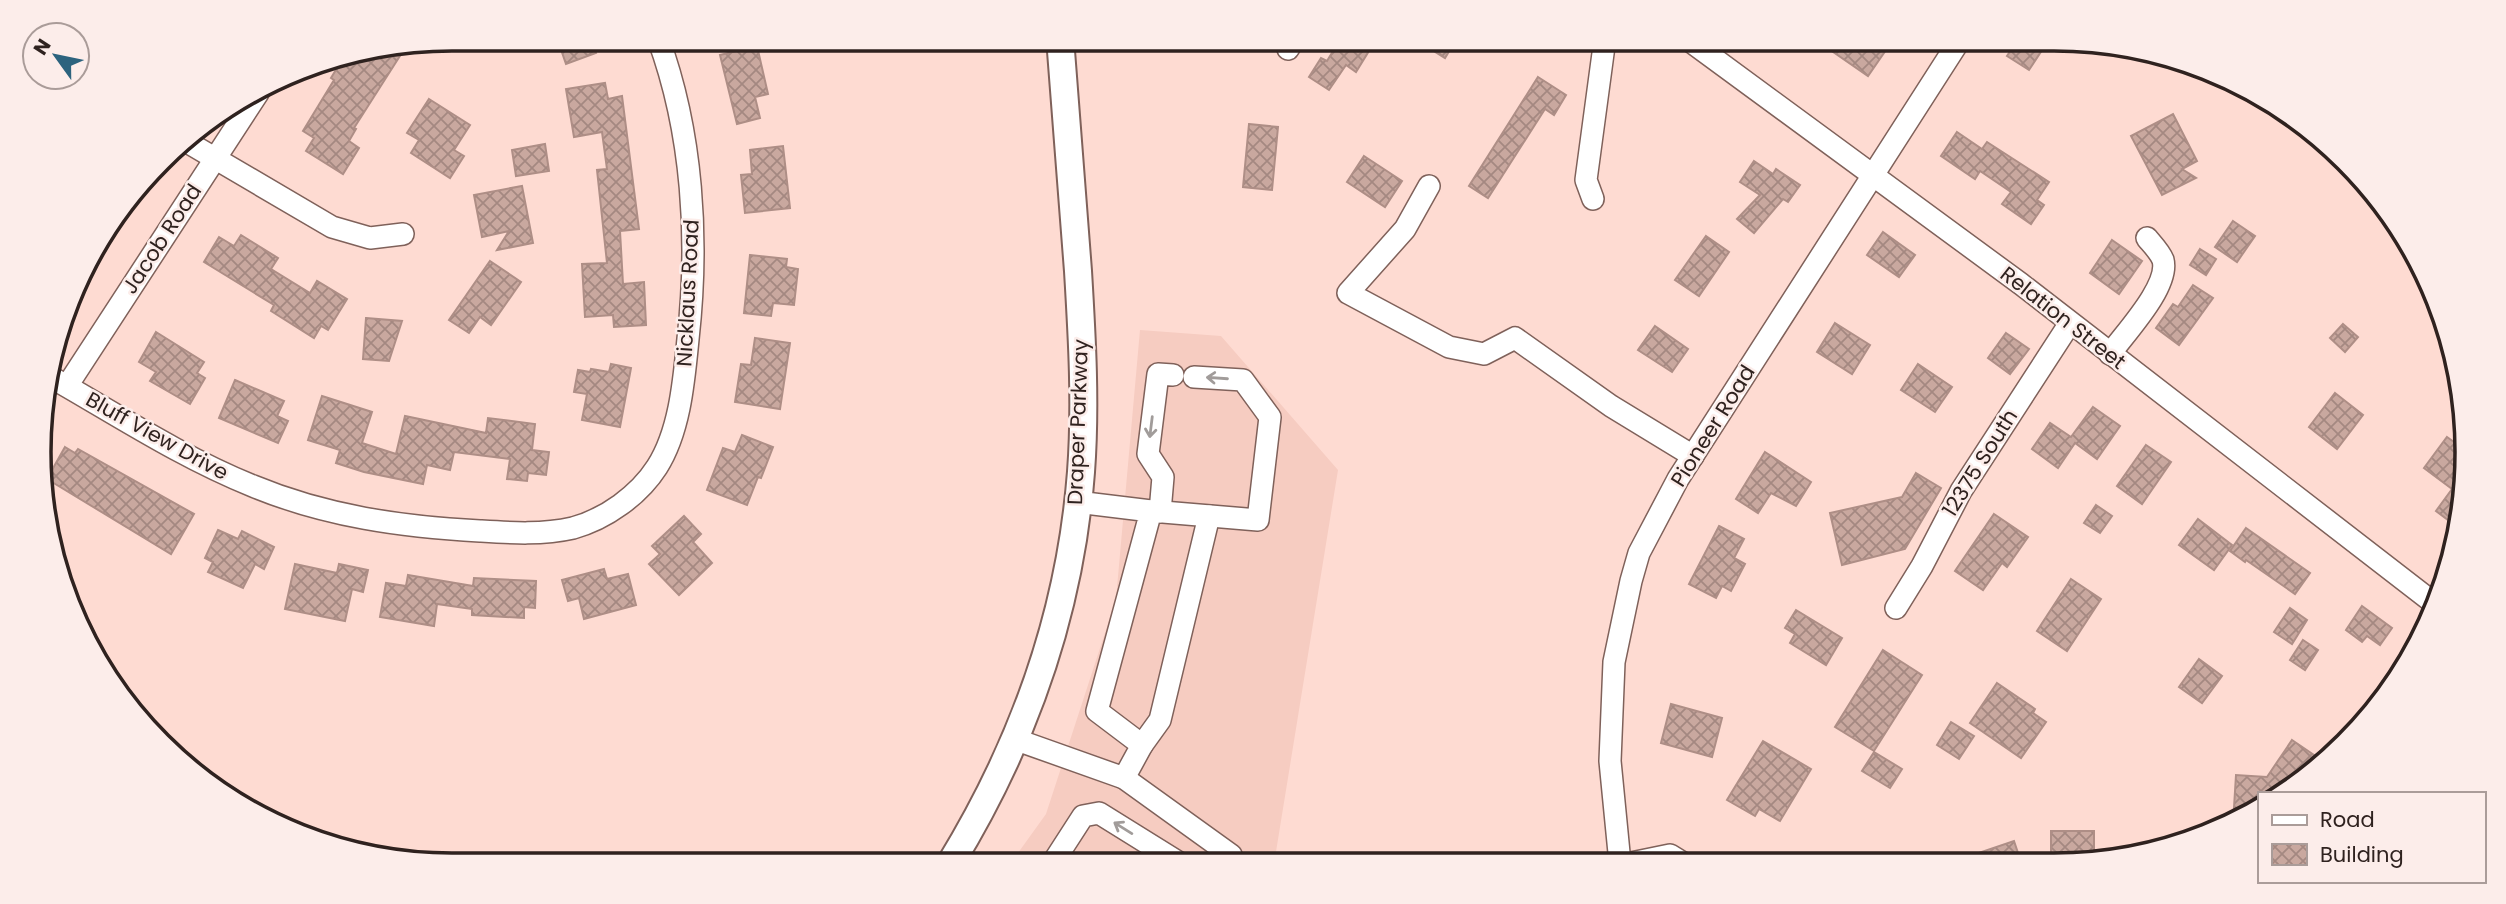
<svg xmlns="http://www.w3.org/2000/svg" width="2506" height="904" viewBox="0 0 2506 904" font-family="Poppins,sans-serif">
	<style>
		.built { fill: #f6ccc1 }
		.building { fill: url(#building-cross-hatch); stroke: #ae8e86; stroke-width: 2 }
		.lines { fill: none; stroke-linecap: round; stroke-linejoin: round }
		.minor-casing { stroke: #7f615a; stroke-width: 24 }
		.major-casing { stroke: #7f615a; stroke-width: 30 }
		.minor { stroke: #fff; stroke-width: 21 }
		.major { stroke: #fff; stroke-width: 26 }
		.oneway { stroke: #a19c9a }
		.labels { text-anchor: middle; stroke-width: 5; stroke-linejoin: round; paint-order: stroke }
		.street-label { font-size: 21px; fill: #2f221f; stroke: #fcedea }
		.rim { fill: none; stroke: #2f221f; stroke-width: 3.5 }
	</style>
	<defs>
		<pattern id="building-cross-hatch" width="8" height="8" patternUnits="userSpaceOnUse" patternTransform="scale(1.75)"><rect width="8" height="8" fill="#c9a89f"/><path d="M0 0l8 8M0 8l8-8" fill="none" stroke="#a48881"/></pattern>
	</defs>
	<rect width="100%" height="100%" fill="#fedbd2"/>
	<!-- built -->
	<path class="built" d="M1140 330 1221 336 1338 470 1274 864H1010L1046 814 1116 599Z"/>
	<!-- building -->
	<g class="building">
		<path d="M557 38H590L596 53 566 64Z"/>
		<path d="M1341 38H1359L1372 46 1356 72 1346 65 1329 90 1309 77 1321 58 1327 61Z"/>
		<path d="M1413 38H1457L1445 58Z"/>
		<path d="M1813 38H1870L1886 50 1868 76Z"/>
		<path d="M2019 38H2050L2029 70 2007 56Z"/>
		<path d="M757 46 768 94 755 97 760 118 737 124 720 55Z"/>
		<path d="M405 48 354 128 356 129 349 141 359 148 343 174 306 151 314 138 303 131 334 80 331 78 342 60Z"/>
		<path d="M1538 77 1566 95 1554 115 1545 109 1488 198 1469 186Z"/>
		<path d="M605 83 608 99 622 96 639 229 620 231 623 284 644 282 646 325 614 327 613 315 585 317 582 264 607 263 597 170 607 169 602 132 574 137 566 89Z"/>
		<path d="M429 99 470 125 454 150 464 156 450 178 411 153 419 140 407 133Z"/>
		<path d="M2173 114 2197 161 2182 169 2196 178 2162 195 2131 136Z"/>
		<path d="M1249 124 1278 127 1272 190 1243 187Z"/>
		<path d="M1957 132 1982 149 1987 142 2049 182 2037 200 2044 205 2031 224 2002 204 2011 192 1980 171 1975 179 1941 156Z"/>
		<path d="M545 144 549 171 516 176 512 150Z"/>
		<path d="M783 146 790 208 745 213 741 175 752 174 750 150Z"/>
		<path d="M1364 156 1402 181 1385 207 1347 182Z"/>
		<path d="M1754 161 1773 174 1776 169 1800 185 1788 202 1783 199 1754 233 1737 219 1760 195 1740 182Z"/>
		<path d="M522 186 533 243 497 250 509 231 482 237 474 195Z"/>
		<path d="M2233 221 2255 236 2237 262 2215 247Z"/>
		<path d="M1883 232 1915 255 1899 277 1867 255Z"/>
		<path d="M241 235 278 258 271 269 310 293 317 281 347 299 328 330 321 326 314 338 271 311 274 305 204 262 219 237 234 246Z"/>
		<path d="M1706 236 1729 252 1699 296 1675 280Z"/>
		<path d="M2112 240 2142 261 2119 294 2090 273Z"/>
		<path d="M2200 249 2216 259 2206 275 2190 265Z"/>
		<path d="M750 255 787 259 786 267 798 269 794 305 773 303 771 316 744 313Z"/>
		<path d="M490 261 521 282 491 325 480 317 469 333 449 320Z"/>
		<path d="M2193 285 2213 298 2179 345 2156 328 2173 304 2178 307Z"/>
		<path d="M366 318 402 321 389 361 363 359Z"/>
		<path d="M1835 323 1870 345 1852 374 1817 352Z"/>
		<path d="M2343 324 2358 337 2345 352 2330 338Z"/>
		<path d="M1655 326 1688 349 1672 372 1638 350Z"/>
		<path d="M156 332 204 362 197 373 205 378 190 404 150 381 156 372 139 362Z"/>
		<path d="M2006 333 2029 349 2010 374 1988 358Z"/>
		<path d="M755 338 790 343 780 409 735 402 741 364 751 365Z"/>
		<path d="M611 364 631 368 620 427 582 420 587 394 574 392 578 370 590 372 591 369 609 372Z"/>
		<path d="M1918 364 1952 387 1935 412 1901 390Z"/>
		<path d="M235 380 284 401 277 416 288 421 278 443 219 418Z"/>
		<path d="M2335 393 2363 415 2337 449 2309 427Z"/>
		<path d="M322 396 372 412 362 443 396 454 405 416 486 433 488 418 535 424 532 450 549 452 546 475 528 473 527 481 507 479 510 459 454 452 450 470 427 465 423 484 364 472 336 463 340 450 308 440Z"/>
		<path d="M2093 407 2120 426 2097 459 2075 443 2058 468 2032 449 2050 423 2071 437Z"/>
		<path d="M742 435 773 447 761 478 758 477 747 505 707 490 723 448 735 452Z"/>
		<path d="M2447 437 2461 447 2456 526 2436 511 2452 489 2424 468Z"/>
		<path d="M2146 445 2171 462 2142 504 2117 486Z"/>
		<path d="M65 447 75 453 78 449 194 514 171 554 47 479Z"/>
		<path d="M1765 452 1811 482 1796 506 1771 493 1758 513 1736 499Z"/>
		<path d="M1916 473 1941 488 1905 549 1842 565 1830 513 1902 497Z"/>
		<path d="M2096 505 2112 516 2100 533 2084 523Z"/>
		<path d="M1994 514 2028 537 2007 567 2002 563 1983 590 1955 571Z"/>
		<path d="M684 516 701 534 693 542 712 563 679 595 649 564 660 554 652 546Z"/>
		<path d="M2198 519 2232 545 2214 570 2179 545Z"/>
		<path d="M1719 526 1744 539 1734 558 1745 564 1731 591 1722 586 1716 598 1689 584Z"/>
		<path d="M2246 528 2310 573 2295 594 2246 560 2245 562 2230 551Z"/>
		<path d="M218 530 238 539 242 531 274 547 264 569 255 564 243 588 208 572 213 562 205 558Z"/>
		<path d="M295 564 337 573 339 564 368 570 363 592 352 589 345 621 285 609Z"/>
		<path d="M604 569 607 579 628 574 636 605 584 619 579 598 568 601 562 580Z"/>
		<path d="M408 575 473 586 474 578 536 581 535 608 524 607V618L472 615V609L437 604 434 626 380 617 386 583 406 586Z"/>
		<path d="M2071 579 2101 599 2067 651 2037 631Z"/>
		<path d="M2362 606 2392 628 2380 645 2367 636 2362 642 2346 630Z"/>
		<path d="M2290 608 2307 620 2292 644 2274 632Z"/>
		<path d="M1796 610 1842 638 1826 665 1790 643 1795 634 1785 628Z"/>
		<path d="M2303 640 2318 650 2305 670 2290 660Z"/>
		<path d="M1883 650 1922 675 1874 751 1835 727Z"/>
		<path d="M2199 659 2222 676 2202 703 2179 687Z"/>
		<path d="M1997 683 2035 709 2033 713 2046 722 2021 758 1970 723Z"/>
		<path d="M1671 704 1722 718 1712 757 1661 743Z"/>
		<path d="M1951 722 1974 736 1959 759 1937 745Z"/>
		<path d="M2292 740 2314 755 2300 775 2299 781 2280 794H2259V808L2233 824 2236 775 2267 777Z"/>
		<path d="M1763 741 1811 769 1780 821 1759 809 1755 816 1727 800Z"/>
		<path d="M1874 752 1902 769 1890 788 1862 771Z"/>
		<rect x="2051" y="831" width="43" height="31"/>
		<path d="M2014 841 2021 862H1961V859Z"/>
	</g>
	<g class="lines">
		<defs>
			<g id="minor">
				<path d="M1686 38 2021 284 2435 604"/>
				<path d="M1288 49 1295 38"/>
				<path d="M182 139 332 227 370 238 403 234"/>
				<path d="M1429 186 1405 229 1348 293 1449 347 1484 354 1515 338 1611 406 1693 456"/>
				<path d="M1593 199 1586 180 1604 46 1610 38"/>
				<path d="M2110 354C2125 333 2170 286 2163 260 2160 252 2152 244 2147 238"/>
				<path d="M49 376C116 414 181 457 253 486 325 516 402 527 480 531 512 533 542 535 573 528 606 519 639 495 657 467 680 431 684 380 688 339 699 240 693 133 658 38"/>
				<path d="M67 386 258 93"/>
				<path d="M1077 502 1151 511 1097 711 1142 745 1124 778"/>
				<path d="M1151 511 1258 520 1270 417 1243 380 1194 377"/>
				<path d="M1160 512 1163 477 1148 454 1158 374 1173 375"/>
				<path d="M1896 608 1922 566 1961 491 2070 323"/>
				<path d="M1017 740 1124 778 1231 855 1230 864"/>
				<path d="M1142 745 1160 720 1209 516"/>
				<path d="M1620 863 1610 761 1614 662 1631 581 1639 553 1678 479 1961 38"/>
				<path d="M1631 863 1670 855 1683 863"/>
				<path d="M1052 864 1083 816 1099 813 1181 864"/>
			</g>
			<path id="major" d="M950 864C1024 743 1070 615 1081 472 1086 405 1082 337 1078 271 1072 193 1066 116 1060 38"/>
		</defs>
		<!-- minor casing -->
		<use href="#minor" class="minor-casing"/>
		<!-- major casing -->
		<use href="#major" class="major-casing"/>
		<!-- minor -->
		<use href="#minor" class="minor"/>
		<!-- major -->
		<use href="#major" class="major"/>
	</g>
	<!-- one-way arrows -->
	<defs><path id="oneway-shaft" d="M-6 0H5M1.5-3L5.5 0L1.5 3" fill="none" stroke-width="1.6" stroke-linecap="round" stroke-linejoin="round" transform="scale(1.75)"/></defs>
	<g class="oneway">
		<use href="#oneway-shaft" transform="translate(1217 378) rotate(-176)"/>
		<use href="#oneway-shaft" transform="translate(1151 427) rotate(97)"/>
		<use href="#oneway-shaft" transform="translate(1123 828) rotate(-148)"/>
	</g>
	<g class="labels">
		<!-- street labels -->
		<g class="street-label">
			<text transform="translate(162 239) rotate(-57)" y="7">Jacob Road</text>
			<text transform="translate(688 293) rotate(-87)" y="7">Nicklaus Road</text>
			<text transform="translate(2063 318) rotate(38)" y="7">Relation Street</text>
			<text transform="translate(1078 422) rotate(-88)" y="7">Draper Parkway</text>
			<text transform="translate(1713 426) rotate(-58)" y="7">Pioneer Road</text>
			<text transform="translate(157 436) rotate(29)" y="7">Bluff View Drive</text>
			<text transform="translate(1980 463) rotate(-58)" y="7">12375 South</text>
		</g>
	</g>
	<!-- crop -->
	<path d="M0 0H2506V904H0ZM452 51H2054A401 401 0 0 1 2455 452V452A401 401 0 0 1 2054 853H452A401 401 0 0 1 51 452V452A401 401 0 0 1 452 51Z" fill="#fcedea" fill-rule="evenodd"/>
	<path class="rim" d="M452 51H2054A401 401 0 0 1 2455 452V452A401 401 0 0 1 2054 853H452A401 401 0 0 1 51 452V452A401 401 0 0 1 452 51Z"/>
	<!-- legend -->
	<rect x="2258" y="792" width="228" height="91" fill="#fcedea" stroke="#aa9c99" stroke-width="2"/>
	<rect x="2272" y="815" width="35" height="10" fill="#ffffff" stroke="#aa9c99" stroke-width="2"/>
	<text x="2320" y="827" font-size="21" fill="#2f221f">Road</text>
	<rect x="2272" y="844" width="35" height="21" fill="url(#building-cross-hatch)" stroke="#aa9c99" stroke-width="2"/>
	<text x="2320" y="862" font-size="21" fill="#2f221f">Building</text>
	<!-- north arrow -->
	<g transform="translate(56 56) rotate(303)"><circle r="33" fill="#fcedea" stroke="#aa9c99" stroke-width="2"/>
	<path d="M0-5L12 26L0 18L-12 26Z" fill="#2c637e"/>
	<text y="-10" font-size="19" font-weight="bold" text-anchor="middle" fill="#2f221f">N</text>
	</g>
</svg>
